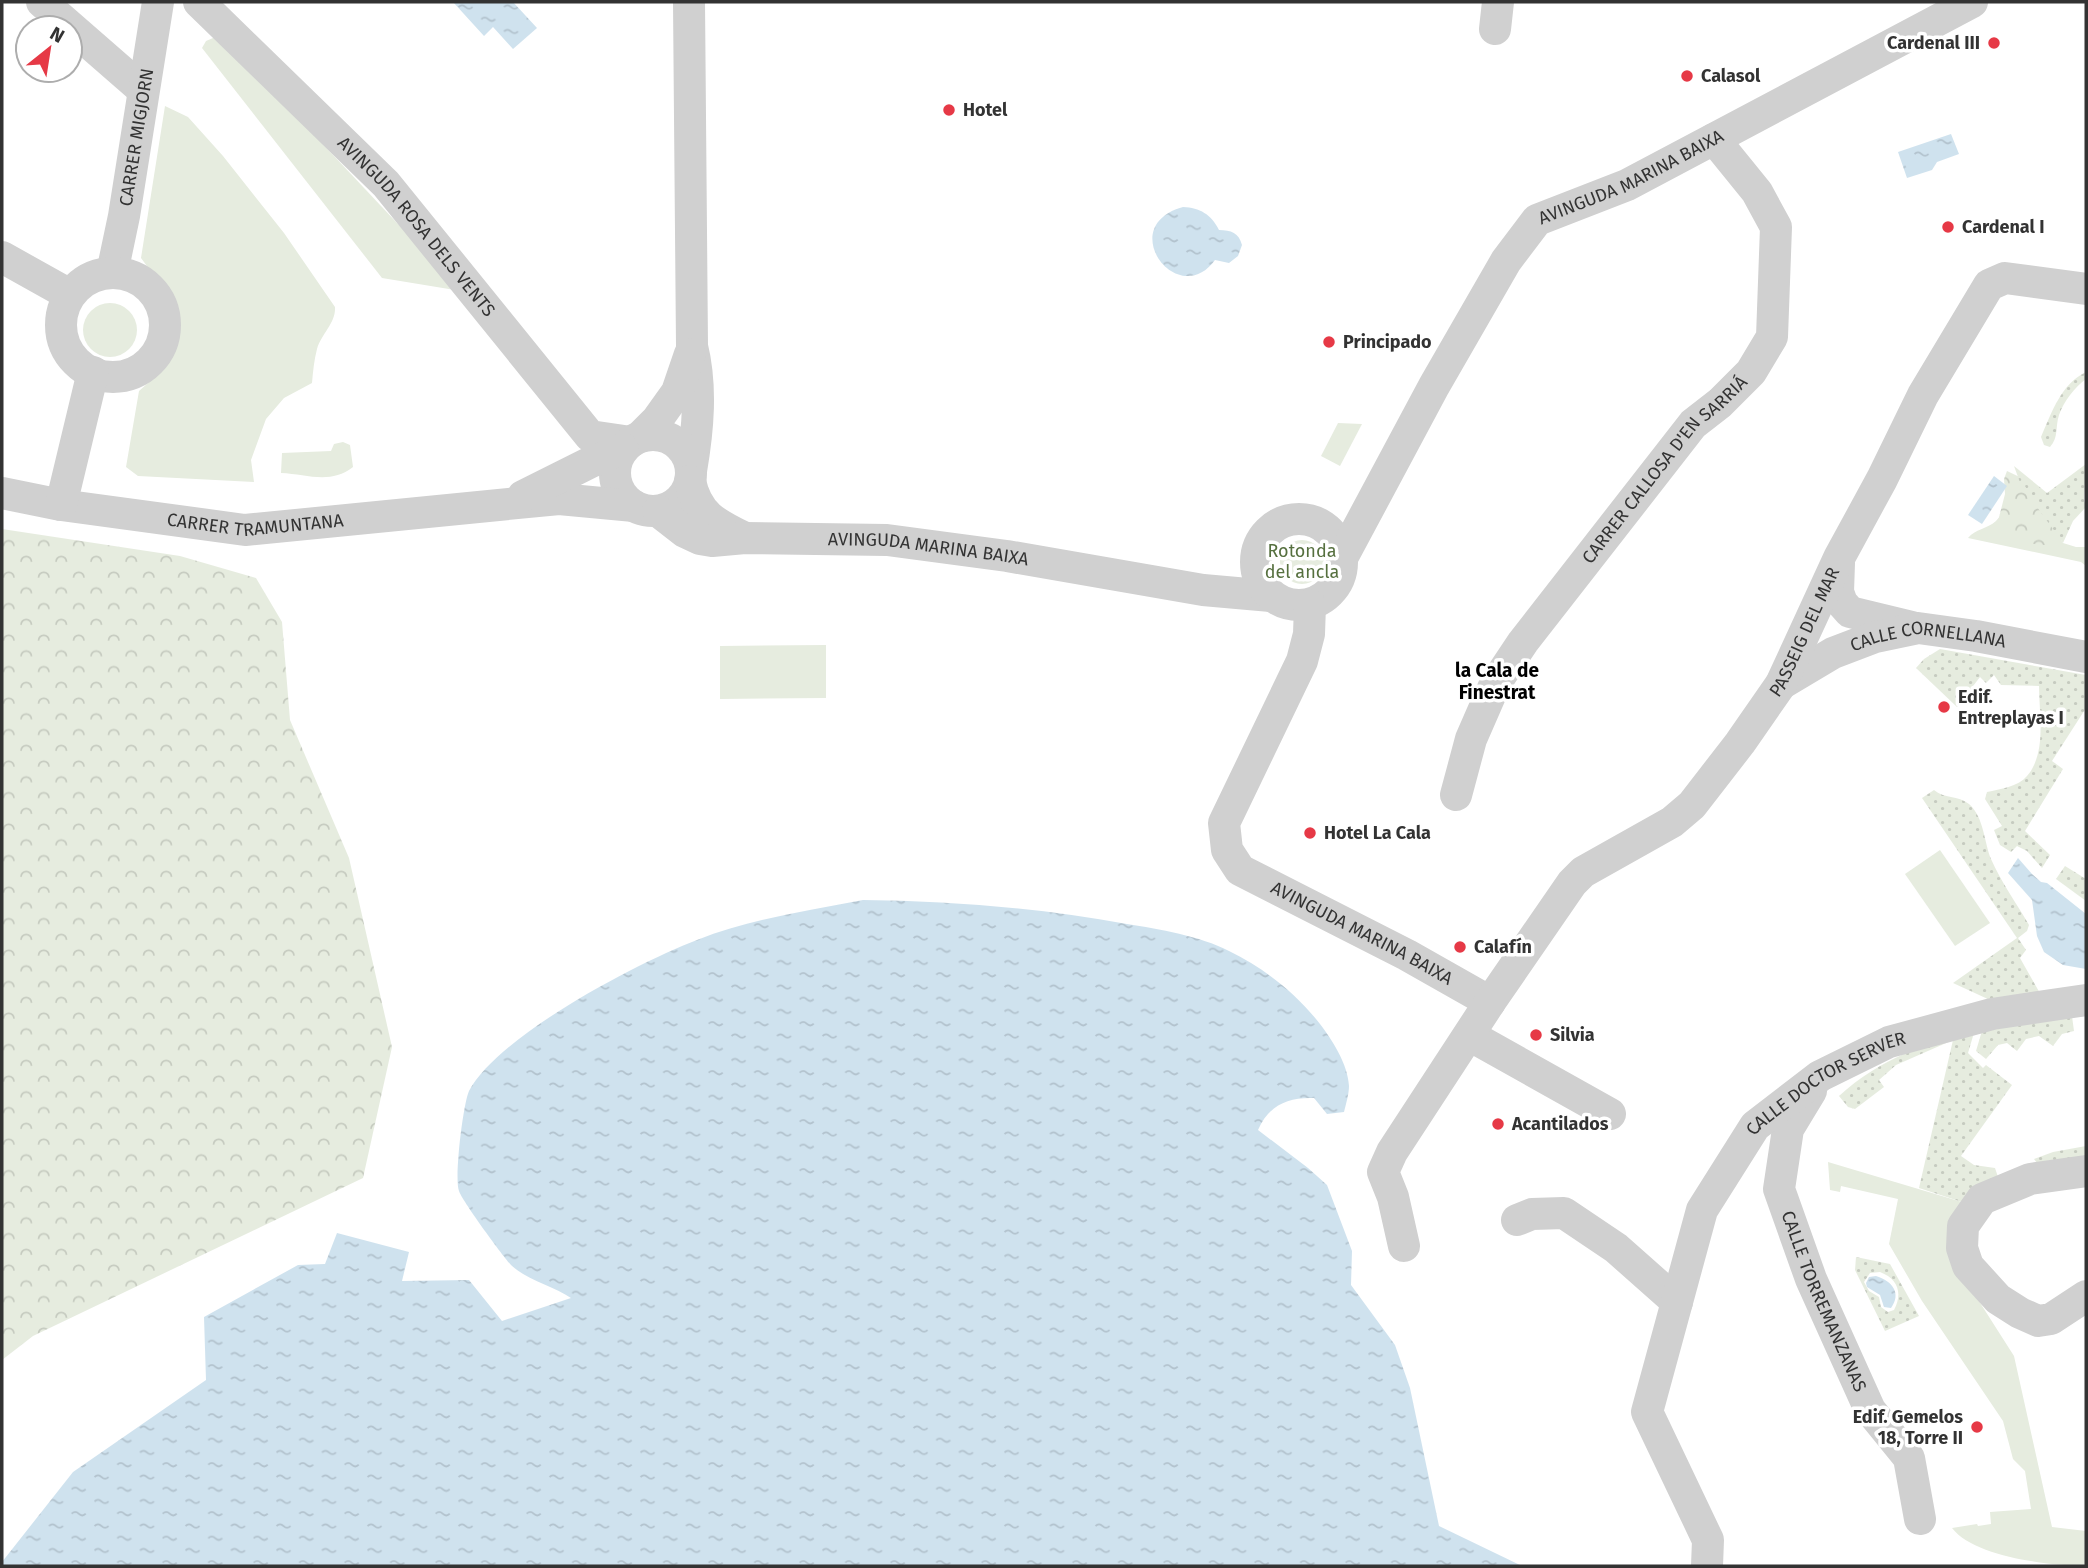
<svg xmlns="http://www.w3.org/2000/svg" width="2088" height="1568" viewBox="0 0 2088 1568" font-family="'Fira Sans',sans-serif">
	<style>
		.green { fill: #e6ecdf }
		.forest { fill: url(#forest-crowns) }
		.garden { fill: url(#garden-dots); fill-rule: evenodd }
		.water { fill: url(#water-ripples) }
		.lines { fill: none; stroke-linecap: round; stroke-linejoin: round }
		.minor { stroke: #d0d0d0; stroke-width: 32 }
		.poi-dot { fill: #e63946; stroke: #fff; stroke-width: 2.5 }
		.labels { text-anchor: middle; stroke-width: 7; stroke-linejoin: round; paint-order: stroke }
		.poi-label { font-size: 18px; font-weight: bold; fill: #333; stroke: #fff; text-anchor: start }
		.street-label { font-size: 18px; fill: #333; stroke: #fff }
		.park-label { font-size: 18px; fill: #56703f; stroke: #fff }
		.neighbourhood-label { font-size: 19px; font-weight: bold; fill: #000; stroke: #fff }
	</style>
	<defs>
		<pattern id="forest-crowns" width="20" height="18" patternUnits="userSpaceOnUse" patternTransform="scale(1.75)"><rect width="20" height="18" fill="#e6ecdf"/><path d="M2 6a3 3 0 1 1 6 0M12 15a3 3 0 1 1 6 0" fill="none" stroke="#c6cbc0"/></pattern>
		<pattern id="garden-dots" width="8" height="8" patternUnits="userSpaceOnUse" patternTransform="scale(1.75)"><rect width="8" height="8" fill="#e6ecdf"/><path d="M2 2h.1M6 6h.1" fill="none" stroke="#c6cbc0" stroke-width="1.8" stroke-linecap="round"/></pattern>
		<pattern id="water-ripples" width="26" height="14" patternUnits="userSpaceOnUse" patternTransform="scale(1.75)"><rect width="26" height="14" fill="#cfe2ee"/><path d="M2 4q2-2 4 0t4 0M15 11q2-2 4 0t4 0" fill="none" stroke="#b2c2cd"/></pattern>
	</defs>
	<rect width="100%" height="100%" fill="#fff"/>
	<!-- green -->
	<g class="green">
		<path d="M213 38 224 39 461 291 382 278 202 48 206 41Z"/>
		<path d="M165 106 188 117 223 156 284 233 335 307C336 323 322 333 317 349 314 360 313 372 312 383L284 398 266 419 251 460 254 482 138 476 126 467 139 391 166 367 177 326 172 300 141 258Z"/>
		<circle cx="110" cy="330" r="27"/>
		<path d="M1338 423 1362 424 1340 466 1321 456Z"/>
		<path d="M343 442 350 445 353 467C330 485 307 474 281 473L282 453 331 451 334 444Z"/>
		<path d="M2025 486 2063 543 2076 547H2086V566L2081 562 1968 538C1975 529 1987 529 1996 521 2006 510 2013 496 2025 486Z"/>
		<circle cx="1302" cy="562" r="22"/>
		<path d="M826 645V698L720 699V646Z"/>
		<path d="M1940 850 1990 923 1955 946 1905 874Z"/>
		<path d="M1828 1162 1962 1202C1951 1219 1947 1230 1947 1251L2014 1356 2052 1527 2086 1531V1566C2051 1566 1974 1557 1952 1528L1977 1524 1978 1526 1991 1524 1990 1512 2031 1509 2025 1471 2013 1459 2003 1421 1922 1301 1889 1244 1898 1199 1841 1186 1840 1192 1830 1190Z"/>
	</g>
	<!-- forest -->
	<g class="forest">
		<path d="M2007 471 2028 481 2067 530 2060 543C2036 549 2017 540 1996 529L2005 494 2004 479Z"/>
		<path d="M2 529 180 556 256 578 282 622 290 720 349 858 392 1047 363 1178 33 1336 2 1360Z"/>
	</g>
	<!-- garden -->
	<g class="garden">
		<path d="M2086 372V379C2075 387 2064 401 2059 415 2055 427 2059 437 2050 447L2044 445 2041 437C2052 412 2061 384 2086 372Z"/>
		<path d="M2086 464 2084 500 2086 507 2073 521 2063 543 2037 507 2025 486 2022 488 2014 466 2047 493Z"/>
		<path d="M1940 649 2086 675V708L2052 761 2063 769 2025 831 2050 855 2042 868 2027 851 2017 846 2011 852 2000 845 1994 830 2002 826 1985 799 1987 792C2000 789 2018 787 2027 776 2047 753 2039 714 2039 686L2001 685 1994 675 1986 683 1980 677 1957 707 1916 668 1924 659Z"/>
		<path d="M1934 790C1944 799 1958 795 1969 804 1984 817 1984 842 1991 859 2001 882 2017 904 2029 925L2027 931 2018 938 2026 950 2020 958 2041 995 1990 1000 1953 983 2017 938 1922 798Z"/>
		<path d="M2065 866 2086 879V901L2056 879Z"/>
		<path d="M2071 1009 2074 1031 2062 1034 2053 1046 2039 1036 2026 1039 2017 1051 2007 1043 1998 1045 1986 1059 1976 1051 1984 1024Z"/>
		<path d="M1976 1026 1968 1053 1983 1068 1986 1065 2012 1085 1961 1156 1974 1165 1995 1168 1998 1177 1962 1202 1919 1188 1953 1040 1896 1065 1879 1080 1884 1087 1855 1109 1848 1107 1839 1096C1881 1058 1924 1045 1976 1026Z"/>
		<path d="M2086 1146V1156L2037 1163 2034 1159 2053 1152Z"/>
		<path d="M1856 1257 1890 1264 1919 1316 1885 1331 1855 1270ZM1880 1272C1898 1279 1903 1293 1894 1310L1888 1312 1881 1307 1879 1297 1869 1291 1864 1282 1870 1273Z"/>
	</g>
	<!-- water -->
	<g class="water">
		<path d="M453 2H513L537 28 513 49 493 27 484 36Z"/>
		<path d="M1951 134 1959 154 1937 162 1932 170 1907 178 1898 152Z"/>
		<path d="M1183 207C1200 208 1211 214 1219 230 1231 230 1239 233 1242 245L1238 256 1229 263 1215 260C1178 311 1114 226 1183 207Z"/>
		<path d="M1994 476 2007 486 1982 524 1968 515Z"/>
		<path d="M2018 858 2032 874 2041 882 2047 883 2086 914V969L2063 965 2044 952 2037 936 2032 900 2008 873Z"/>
		<path d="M863 900C951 901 1040 908 1127 924 1159 929 1200 936 1229 951 1264 968 1296 993 1320 1024 1332 1040 1348 1064 1349 1086 1349 1094 1346 1104 1344 1112L1327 1114 1314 1098C1288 1097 1269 1105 1258 1130L1308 1168 1327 1185 1352 1251 1351 1285 1395 1345 1410 1388 1439 1526 1522 1566H2V1562L73 1472 206 1380 204 1317 298 1265 325 1264 337 1233 409 1252 402 1281 469 1280 502 1321 571 1298C555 1287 525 1279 511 1265 504 1258 461 1199 459 1191 454 1179 463 1104 469 1091 499 1035 637 963 697 940 750 919 807 911 863 900Z"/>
		<path d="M1876 1276C1892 1281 1902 1293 1891 1308L1884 1307 1880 1295 1867 1287 1866 1283 1869 1277Z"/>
	</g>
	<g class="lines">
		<!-- minor -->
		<g class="minor">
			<path d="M42 2 143 90"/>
			<path id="s1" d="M199 2 386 184 590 436 631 442"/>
			<path d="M689 2 692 346C702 387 698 430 691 471"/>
			<path d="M1495 29 1498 2"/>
			<path d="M2 257 70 295"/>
			<path id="s2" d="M112 273 124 216 158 2"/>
			<circle cx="113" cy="325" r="52"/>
			<circle cx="653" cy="473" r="38"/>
			<path d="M640 437 657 420 677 392 690 354"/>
			<path d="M690 481C697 515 716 524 745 538"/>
			<path id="s3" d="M2 493 61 505 245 530 559 499 634 506"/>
			<path d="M523 496 591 462 623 449"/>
			<path d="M61 505 93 372"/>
			<path id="s4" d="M658 511 685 532 700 539 712 541 745 538 887 540 1007 556 1203 590 1271 596"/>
			<circle cx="1299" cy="562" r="43"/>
			<path id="s5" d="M1342 558 1434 386 1506 261 1537 220 1627 185 1972 2"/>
			<path d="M1839 563 1838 592 1842 603 1850 612 1912 627"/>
			<path id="s6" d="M1310 605 1309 634 1302 661 1224 823 1227 850 1240 870 1407 955 1490 1002"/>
			<path id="s7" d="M1781 684 1833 653 1875 637 1918 628 1976 636 2086 657"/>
			<path id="s8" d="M1456 795 1471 739 1495 684 1523 642 1693 424 1720 403 1751 372 1772 337 1776 227 1757 192 1714 139"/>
			<path d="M1469 1035 1610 1114"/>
			<path id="s9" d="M1811 1091 1788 1129 1779 1189 1811 1279 1870 1410 1909 1458 1920 1519"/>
			<path d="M2086 1171 2030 1179 1982 1199 1963 1226 1962 1248 1968 1266 1998 1299 2020 1313 2038 1321 2051 1319 2086 1296"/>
			<path d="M1517 1220 1532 1214 1564 1213 1616 1248 1677 1302"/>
			<path id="s10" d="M1404 1246 1393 1197 1383 1172 1392 1152 1490 1002 1572 883 1583 872 1672 822 1692 805 1740 743 1781 684 1839 558 1882 479 1923 395 1989 285 2005 278 2086 289"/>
			<path id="s11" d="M1707 1566 1708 1540 1647 1412 1702 1210 1755 1126 1820 1076 1889 1042 1992 1014 2086 1000"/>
		</g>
	</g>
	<!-- markers -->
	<g class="poi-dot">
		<circle cx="1994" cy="43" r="7"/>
		<circle cx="1687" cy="76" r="7"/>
		<circle cx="949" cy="110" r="7"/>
		<circle cx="1948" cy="227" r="7"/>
		<circle cx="1329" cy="342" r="7"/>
		<circle cx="1944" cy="707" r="7"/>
		<circle cx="1310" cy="833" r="7"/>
		<circle cx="1460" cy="947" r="7"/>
		<circle cx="1536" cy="1035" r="7"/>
		<circle cx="1498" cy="1124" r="7"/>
		<circle cx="1977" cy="1427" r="7"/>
	</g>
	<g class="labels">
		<!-- poi labels -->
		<g class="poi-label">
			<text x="1980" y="49" text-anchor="end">Cardenal III</text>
			<text x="1701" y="82">Calasol</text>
			<text x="963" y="116">Hotel</text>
			<text x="1962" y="233">Cardenal I</text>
			<text x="1343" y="348">Principado</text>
			<text x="1958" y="703">Edif.<tspan x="1958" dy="21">Entreplayas I</tspan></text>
			<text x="1324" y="839">Hotel La Cala</text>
			<text x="1474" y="953">Calafín</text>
			<text x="1550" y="1041">Silvia</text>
			<text x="1512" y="1130">Acantilados</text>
			<text x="1963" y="1423" text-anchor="end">Edif. Gemelos<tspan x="1963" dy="21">18, Torre II</tspan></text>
		</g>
		<!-- street labels -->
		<g class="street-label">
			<text dy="6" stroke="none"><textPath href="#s2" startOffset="138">CARRER MIGJORN</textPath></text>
			<text dy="6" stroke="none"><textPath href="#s5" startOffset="494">AVINGUDA MARINA BAIXA</textPath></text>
			<text dy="6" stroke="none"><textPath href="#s1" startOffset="313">AVINGUDA ROSA DELS VENTS</textPath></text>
			<text dy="6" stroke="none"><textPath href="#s8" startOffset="392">CARRER CALLOSA D'EN SARRIÁ</textPath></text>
			<text dy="6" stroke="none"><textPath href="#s3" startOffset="256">CARRER TRAMUNTANA</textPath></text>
			<text dy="6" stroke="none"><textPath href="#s4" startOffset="280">AVINGUDA MARINA BAIXA</textPath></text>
			<text dy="6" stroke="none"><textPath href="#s10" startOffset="774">PASSEIG DEL MAR</textPath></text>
			<text dy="6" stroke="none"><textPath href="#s7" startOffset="159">CALLE CORNELLANA</textPath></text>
			<text dy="6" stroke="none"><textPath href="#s6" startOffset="425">AVINGUDA MARINA BAIXA</textPath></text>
			<text dy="6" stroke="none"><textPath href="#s11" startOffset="560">CALLE DOCTOR SERVER</textPath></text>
			<text dy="6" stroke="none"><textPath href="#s9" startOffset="226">CALLE TORREMANZANAS</textPath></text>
		</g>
		<!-- park labels -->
		<g class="park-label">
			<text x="1302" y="557">Rotonda<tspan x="1302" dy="21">del ancla</tspan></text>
		</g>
		<!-- neighbourhood labels -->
		<g class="neighbourhood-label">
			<text x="1497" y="677">la Cala de<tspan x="1497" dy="22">Finestrat</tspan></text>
		</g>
	</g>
	<!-- border -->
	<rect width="2088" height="1568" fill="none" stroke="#333333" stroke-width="7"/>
	<!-- north arrow -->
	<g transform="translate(49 49) rotate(30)"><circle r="33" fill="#ffffff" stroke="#adadad" stroke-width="2"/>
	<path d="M0-5L12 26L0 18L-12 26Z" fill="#e63946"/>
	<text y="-10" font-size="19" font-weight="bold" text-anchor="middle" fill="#333333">N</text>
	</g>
</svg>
